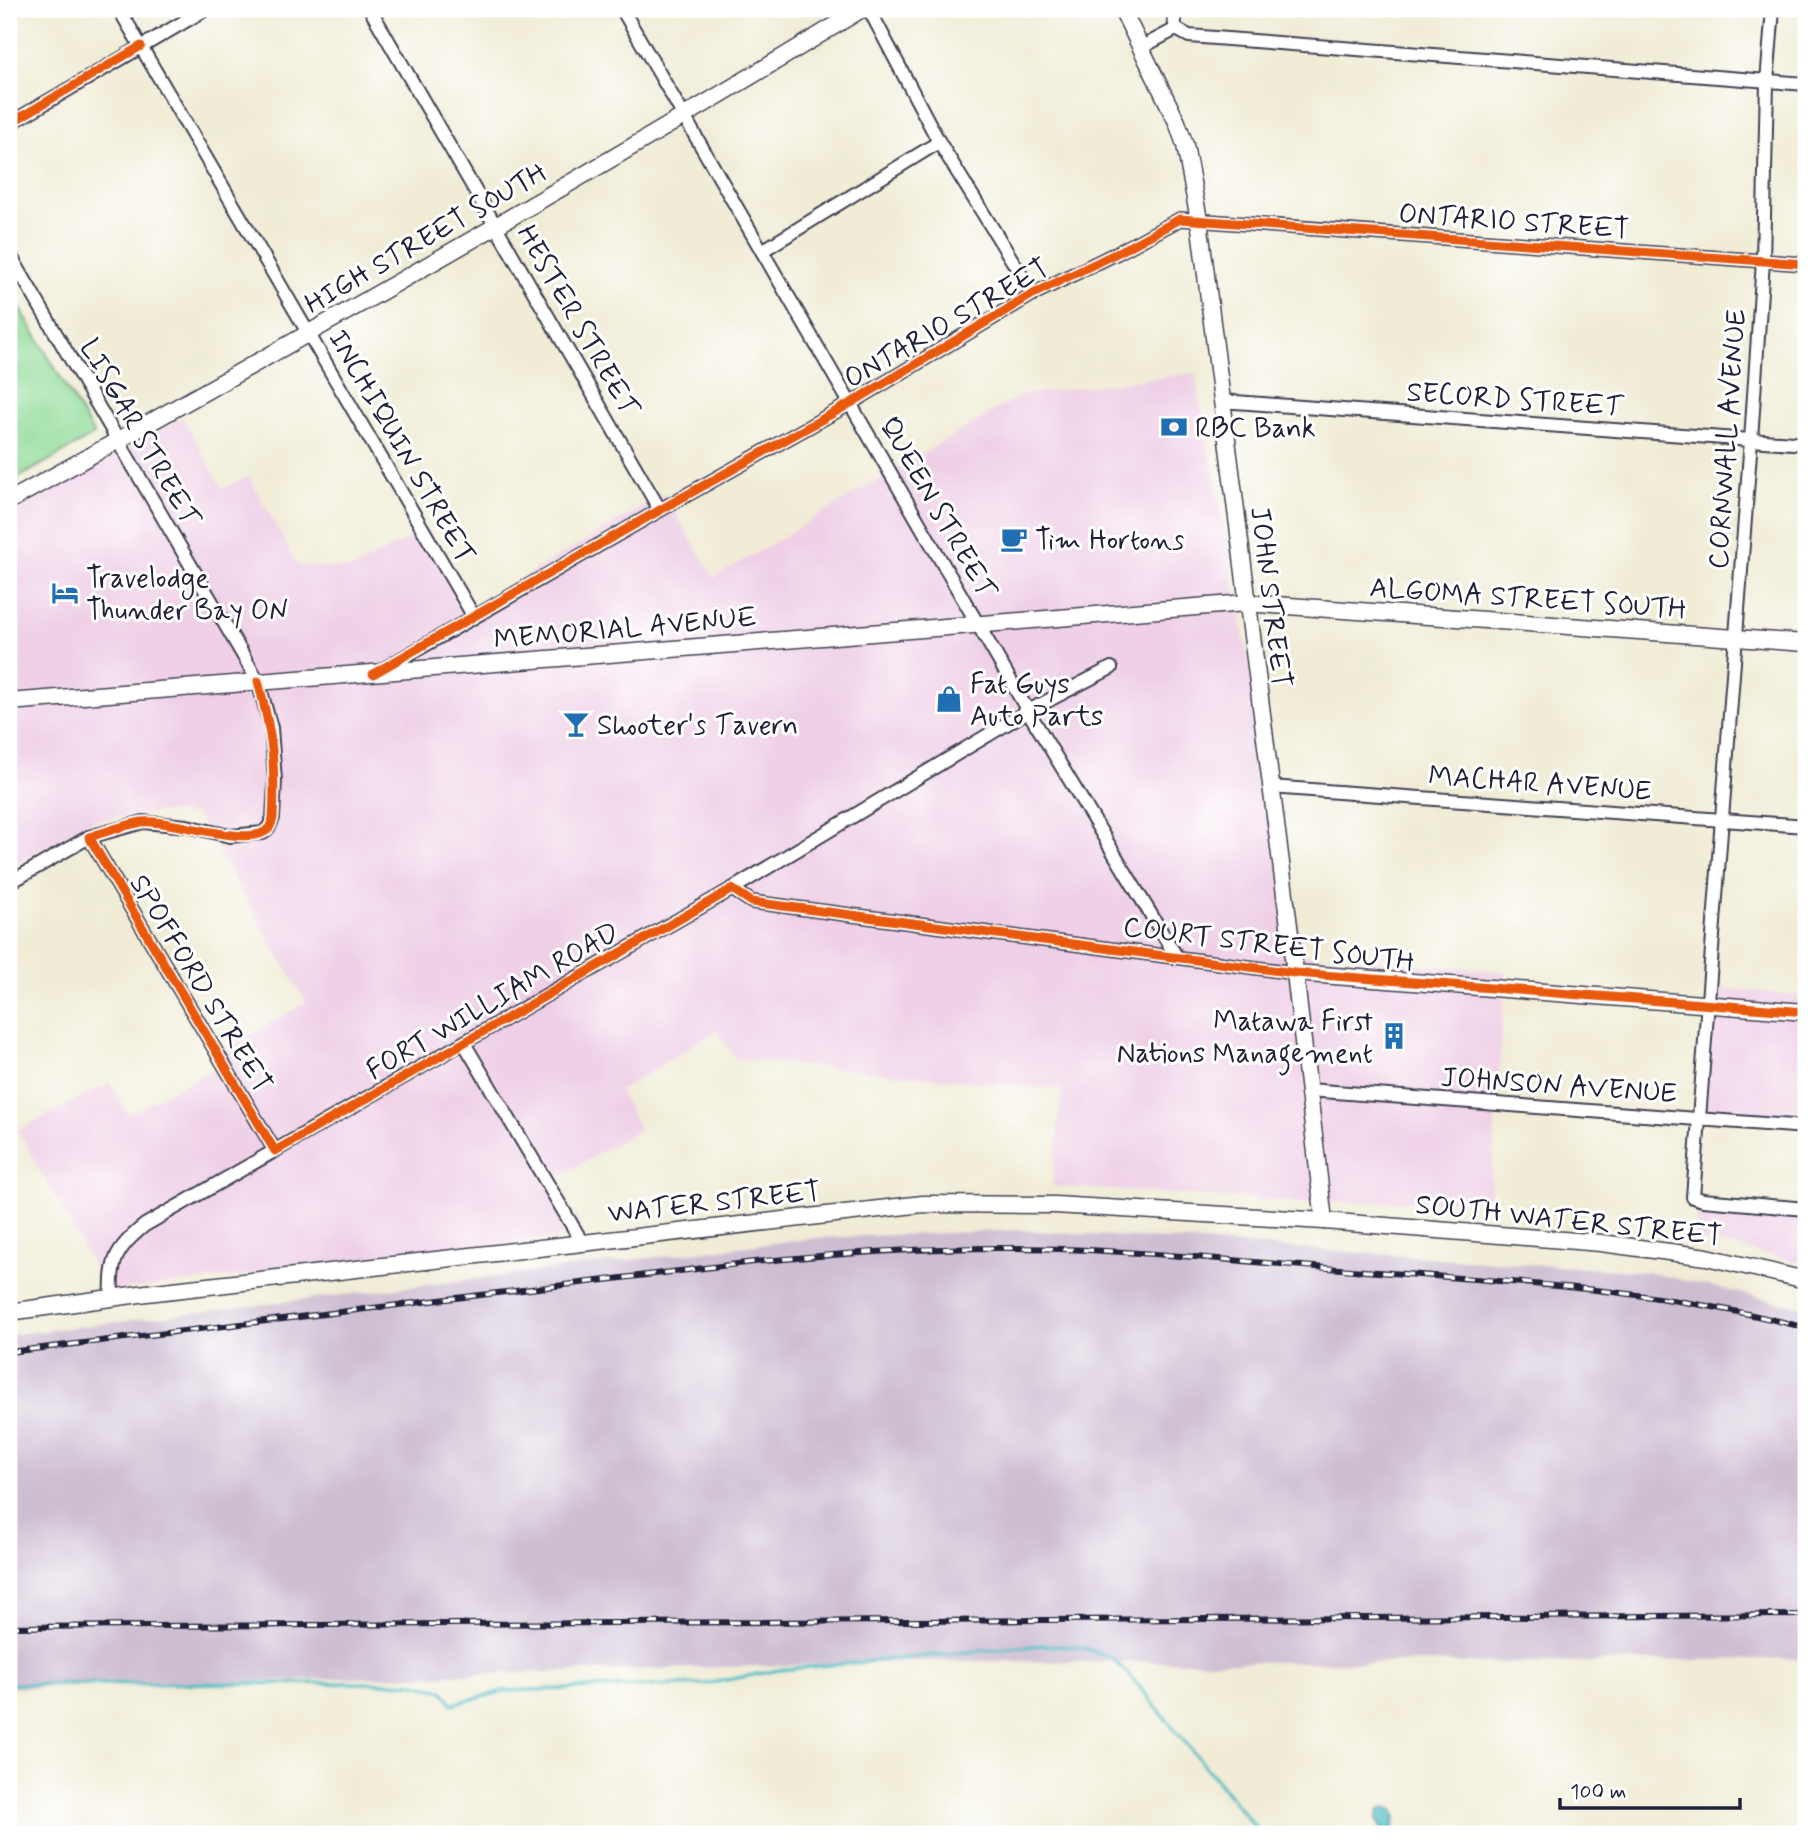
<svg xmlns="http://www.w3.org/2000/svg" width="1815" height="1843" viewBox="0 0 1815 1843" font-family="Mynerve,sans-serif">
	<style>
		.built { fill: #efd0e6 }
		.industrial { fill: #cdbed2 }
		.green { fill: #90db98; stroke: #597e6a; stroke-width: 2 }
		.water { fill: #4dbcc3; stroke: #386f7f; stroke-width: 2 }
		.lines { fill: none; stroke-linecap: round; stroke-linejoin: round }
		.stream { stroke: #4dbcc3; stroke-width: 3.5 }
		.street-casing { stroke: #414052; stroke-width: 16 }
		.secondary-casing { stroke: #414052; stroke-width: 19 }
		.street { stroke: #fff; stroke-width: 12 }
		.secondary { stroke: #fff; stroke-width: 16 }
		.rail-casing { stroke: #22223b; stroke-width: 6 }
		.rail { stroke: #fff; stroke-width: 3.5; stroke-dasharray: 10; stroke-linecap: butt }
		.cycleway-casing { stroke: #fff; stroke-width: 13 }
		.cycleway { stroke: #e8590c; stroke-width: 9 }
		.labels { text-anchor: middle; stroke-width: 6; stroke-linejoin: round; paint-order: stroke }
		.street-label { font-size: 28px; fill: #22223b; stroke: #fff }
		.poi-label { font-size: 28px; fill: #22223b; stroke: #fff; text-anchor: start }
	</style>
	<rect width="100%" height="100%" fill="#fff"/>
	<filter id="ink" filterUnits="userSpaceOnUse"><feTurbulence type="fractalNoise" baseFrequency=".0143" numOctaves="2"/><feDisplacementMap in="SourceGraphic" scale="14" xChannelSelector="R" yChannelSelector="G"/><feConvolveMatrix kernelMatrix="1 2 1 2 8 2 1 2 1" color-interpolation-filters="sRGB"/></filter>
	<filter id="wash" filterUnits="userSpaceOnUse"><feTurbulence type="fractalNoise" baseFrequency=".00686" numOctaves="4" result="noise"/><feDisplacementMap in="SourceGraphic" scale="28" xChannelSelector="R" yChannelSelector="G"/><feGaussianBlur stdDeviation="1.57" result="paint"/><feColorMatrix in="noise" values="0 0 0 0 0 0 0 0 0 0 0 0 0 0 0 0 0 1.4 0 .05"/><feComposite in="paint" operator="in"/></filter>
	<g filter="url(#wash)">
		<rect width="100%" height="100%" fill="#f0ecd6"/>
		<!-- built -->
		<g class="built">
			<path d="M1195 373 1303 955 1506 972 1490 1200 1308 1203 1052 1186 1062 1090 736 1059 717 1030 619 1091 640 1129 555 1179 584 1234 107 1292 18 1130 110 1083 128 1114 230 1060 225 1050 306 1002 196 814 164 812 94 820 9 868V515L182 417 223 489 249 476 297 565 352 569 427 528 472 607 664 494 714 578 1021 395Z"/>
			<path d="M1718 988 1806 996V1121L1705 1114Z"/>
			<path d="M1698 1204 1806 1210V1264L1695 1238Z"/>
		</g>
		<!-- industrial -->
		<path class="industrial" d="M1022 1230 1647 1272 1806 1308V1658L1542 1663 931 1661 9 1688V1335L815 1238Z"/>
		<!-- green -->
		<path class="green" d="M9 289 94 435 9 483Z"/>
		<!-- water -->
		<path class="water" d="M1386 1807 1393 1810 1396 1816 1392 1834H1385L1376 1820 1379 1811Z"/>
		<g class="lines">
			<!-- stream -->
			<path class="stream" d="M9 1684 411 1683 442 1690 453 1704 505 1691 706 1684 779 1670 1043 1645 1082 1647 1113 1659 1133 1679 1261 1834"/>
		</g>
	</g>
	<g filter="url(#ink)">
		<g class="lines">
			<defs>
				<g id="street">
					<path d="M119 9 474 617"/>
					<path d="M370 9 660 510"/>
					<path d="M622 9 1028 711 1176 956"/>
					<path d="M869 9 939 142 1033 294"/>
					<path d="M1172 9 1176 29"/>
					<path d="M1773 9 1767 82 1763 261 1751 440 1693 1197 1703 1200 1806 1209"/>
					<path d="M1176 29 1189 36 1806 84"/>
					<path d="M1142 47 1176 29"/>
					<path d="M9 124 206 9"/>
					<path d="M762 251 939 142"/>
					<path d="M9 253 258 681 271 728 275 780 273 818 269 827 263 833 230 836 187 826 143 822 89 837 9 883"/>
					<path d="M1221 401 1806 444"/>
					<path d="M380 671 660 510 851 403 1033 294 1121 251 1180 219 1806 264"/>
					<path d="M1270 787 1806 826"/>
					<path d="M89 837 275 1151"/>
					<path d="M732 889 752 902 1295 973"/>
					<path d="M464 1043 582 1242"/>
					<path d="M1308 1090 1806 1127"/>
					<path d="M112 1297C110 1261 116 1248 145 1225L732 889 1028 711 1111 668"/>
				</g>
				<g id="secondary">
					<path d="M1122 9 1177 122 1185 145 1199 220 1295 973 1324 1221"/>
					<path d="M9 501C296 342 582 180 862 9"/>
					<path d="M9 702 1246 603 1806 643"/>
					<path d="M1295 973 1806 1012"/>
					<path d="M9 1312 147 1293 923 1204 1055 1205 1324 1221 1601 1243 1707 1257 1806 1280"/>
				</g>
			</defs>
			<!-- street casing -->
			<use href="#street" class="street-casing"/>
			<!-- secondary casing -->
			<use href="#secondary" class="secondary-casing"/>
			<!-- street -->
			<use href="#street" class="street"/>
			<!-- secondary -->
			<use href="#secondary" class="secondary"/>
			<defs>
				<g id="rail">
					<path d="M9 1352 754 1262C841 1253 927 1247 1014 1248 1131 1249 1248 1262 1364 1271 1513 1282 1662 1289 1806 1328"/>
					<path d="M9 1627 1806 1615"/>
				</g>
			</defs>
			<!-- rail casing -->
			<use href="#rail" class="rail-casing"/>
			<!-- rail -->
			<use href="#rail" class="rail"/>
			<defs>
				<g id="cycleway">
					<path d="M9 124 141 46"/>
					<path d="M373 674 660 510 851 403 1033 294 1121 251 1180 219 1806 264"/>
					<path d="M258 681C272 733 276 764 273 818 273 819 270 827 269 828 252 850 170 818 142 822 124 825 106 832 89 837L275 1151 732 889 752 902 1295 973 1806 1012"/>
				</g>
			</defs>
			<!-- cycleway casing -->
			<use href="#cycleway" class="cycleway-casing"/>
			<!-- cycleway -->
			<use href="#cycleway" class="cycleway"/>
		</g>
	</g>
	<!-- icons -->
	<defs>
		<symbol id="bank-bare" viewBox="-9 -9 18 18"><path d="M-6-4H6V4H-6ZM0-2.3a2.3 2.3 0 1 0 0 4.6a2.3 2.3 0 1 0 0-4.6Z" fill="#1f6fb2" stroke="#fff" stroke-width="2.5" paint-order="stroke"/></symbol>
		<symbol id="cafe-bare" viewBox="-9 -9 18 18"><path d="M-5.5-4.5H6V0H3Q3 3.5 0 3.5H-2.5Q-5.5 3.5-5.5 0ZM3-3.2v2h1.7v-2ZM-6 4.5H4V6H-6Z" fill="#1f6fb2" stroke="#fff" stroke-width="2.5" paint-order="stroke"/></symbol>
		<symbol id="hotel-bare" viewBox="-9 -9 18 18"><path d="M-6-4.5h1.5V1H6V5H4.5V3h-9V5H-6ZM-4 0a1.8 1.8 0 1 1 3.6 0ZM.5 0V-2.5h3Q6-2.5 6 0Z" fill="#1f6fb2" stroke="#fff" stroke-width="2.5" paint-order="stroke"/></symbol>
		<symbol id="shop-bare" viewBox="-9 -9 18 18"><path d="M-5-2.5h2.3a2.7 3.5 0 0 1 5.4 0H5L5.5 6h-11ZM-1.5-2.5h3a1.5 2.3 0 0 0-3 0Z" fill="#1f6fb2" stroke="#fff" stroke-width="2.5" paint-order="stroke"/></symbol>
		<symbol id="bar-bare" viewBox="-9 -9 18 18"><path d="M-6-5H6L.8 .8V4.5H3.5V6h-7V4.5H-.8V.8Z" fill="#1f6fb2" stroke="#fff" stroke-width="2.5" paint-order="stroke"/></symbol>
		<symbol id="building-bare" viewBox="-9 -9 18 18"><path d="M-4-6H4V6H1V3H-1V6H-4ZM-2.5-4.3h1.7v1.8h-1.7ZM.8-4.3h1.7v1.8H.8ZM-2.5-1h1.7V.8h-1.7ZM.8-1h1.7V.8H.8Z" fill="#1f6fb2" stroke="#fff" stroke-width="2.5" paint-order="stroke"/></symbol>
	</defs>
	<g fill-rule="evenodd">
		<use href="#bank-bare" x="1155" y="408" width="38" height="38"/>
		<use href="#cafe-bare" x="995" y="520" width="38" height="38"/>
		<use href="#hotel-bare" x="46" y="574" width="38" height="38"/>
		<use href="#shop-bare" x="930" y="680" width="38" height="38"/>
		<use href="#bar-bare" x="557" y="705" width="38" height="38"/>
		<use href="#building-bare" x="1375" y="1017" width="38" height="38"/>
	</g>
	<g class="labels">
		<!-- street labels -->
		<g class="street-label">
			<text transform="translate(1514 220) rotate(4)" y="10">ONTARIO STREET</text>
			<text transform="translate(425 237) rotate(-30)" y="10">HIGH STREET SOUTH</text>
			<text transform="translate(579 320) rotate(60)" y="10">HESTER STREET</text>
			<text transform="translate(946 322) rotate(-30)" y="10">ONTARIO STREET</text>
			<text transform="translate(1515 398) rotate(4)" y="10">SECORD STREET</text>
			<text transform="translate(141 432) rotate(60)" y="10">LISGAR STREET</text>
			<text transform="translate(1726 439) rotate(-86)" y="10">CORNWALL AVENUE</text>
			<text transform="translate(403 446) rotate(60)" y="10">INCHIQUIN STREET</text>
			<text transform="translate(939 507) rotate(60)" y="10">QUEEN STREET</text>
			<text transform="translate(1272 597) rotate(83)" y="10">JOHN STREET</text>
			<text transform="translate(1528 597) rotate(4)" y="10">ALGOMA STREET SOUTH</text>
			<text transform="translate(625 627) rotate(-5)" y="10">MEMORIAL AVENUE</text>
			<text transform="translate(1540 782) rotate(4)" y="10">MACHAR AVENUE</text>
			<text transform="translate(1269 943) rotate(7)" y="10">COURT STREET SOUTH</text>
			<text transform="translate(202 983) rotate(59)" y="10">SPOFFORD STREET</text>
			<text transform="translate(492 1000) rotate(-30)" y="10">FORT WILLIAM ROAD</text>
			<text transform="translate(1559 1084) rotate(4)" y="10">JOHNSON AVENUE</text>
			<text transform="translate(714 1201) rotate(-6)" y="10">WATER STREET</text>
			<text transform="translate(1569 1219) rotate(6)" y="10">SOUTH WATER STREET</text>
		</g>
		<!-- poi labels -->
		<g class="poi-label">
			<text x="1195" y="437">RBC Bank</text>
			<text x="1035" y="549">Tim Hortons</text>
			<text x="86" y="587">Travelodge<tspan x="86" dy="32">Thunder Bay ON</tspan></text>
			<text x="970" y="693">Fat Guys<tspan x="970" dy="32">Auto Parts</tspan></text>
			<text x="597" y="734">Shooter's Tavern</text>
			<text x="1373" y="1030" text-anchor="end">Matawa First<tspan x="1373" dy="32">Nations Management</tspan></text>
		</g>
	</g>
	<!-- margin -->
	<rect width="1815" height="1843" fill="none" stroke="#fff" stroke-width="35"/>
	<!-- scale -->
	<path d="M1560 1798v10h180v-10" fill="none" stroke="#22223b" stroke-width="3.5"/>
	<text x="1570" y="1798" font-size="21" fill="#22223b" stroke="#ffffff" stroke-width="5" paint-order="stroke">100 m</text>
</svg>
